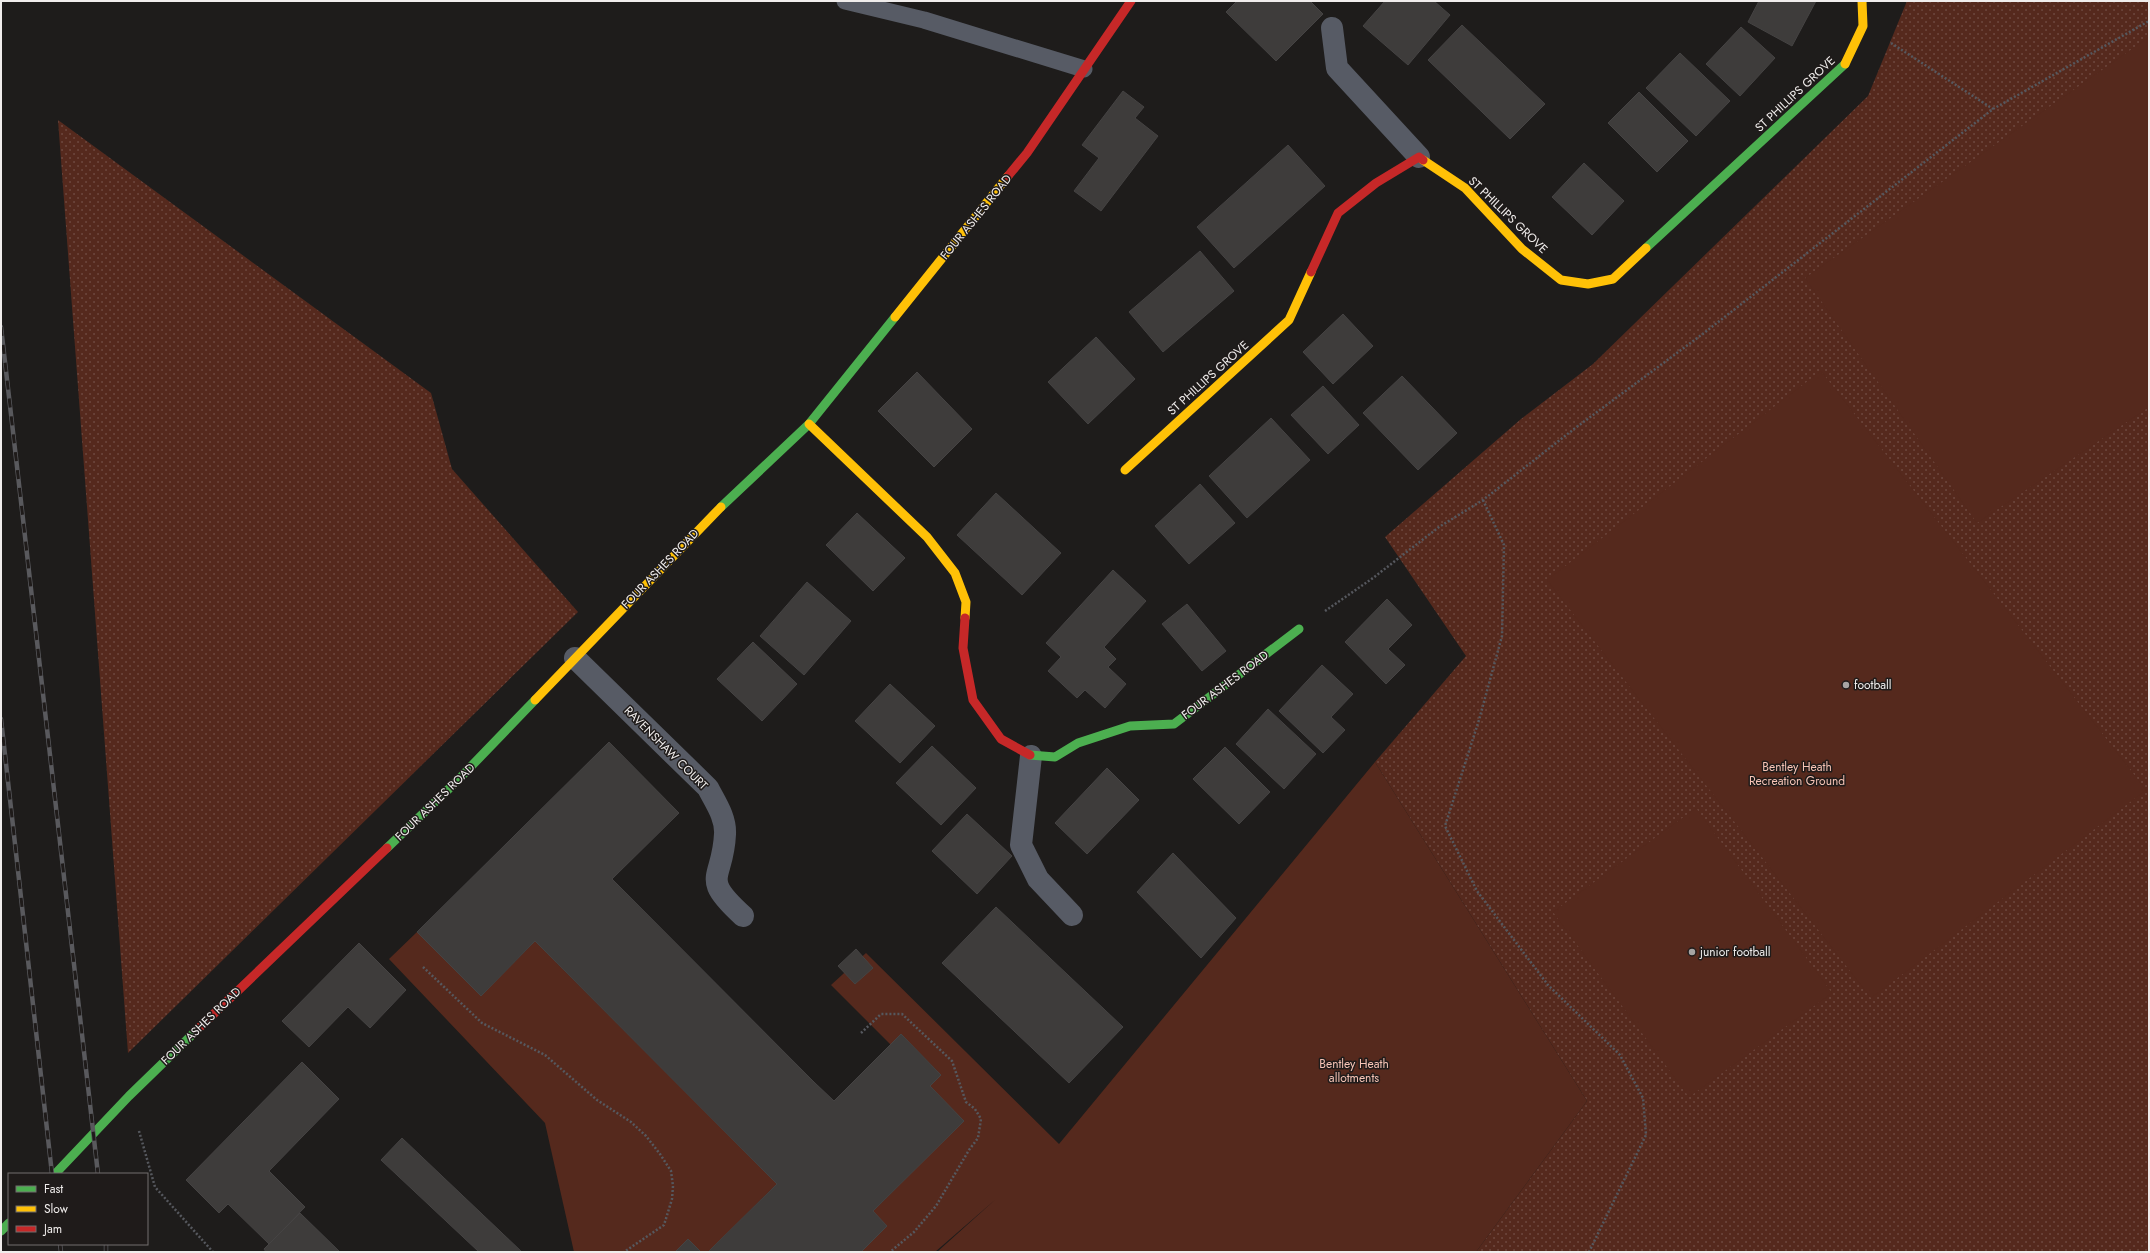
<svg xmlns="http://www.w3.org/2000/svg" width="2150" height="1253" viewBox="0 0 2150 1253" font-family="Jost,sans-serif">
	<style>
		.grass { fill: url(#grass-dots) }
		.garden { fill: #55291d }
		.building { fill: #3e3c3b; stroke: #454343 }
		.lines { fill: none; stroke-linecap: round; stroke-linejoin: round }
		.path { stroke: #56585e; stroke-width: 2.5; stroke-dasharray: 2 2; stroke-linecap: butt }
		.lane { stroke: #575b65; stroke-width: 17 }
		.street { stroke: #575b65; stroke-width: 22 }
		.fast { stroke: #4caf50; stroke-width: 9 }
		.slow { stroke: #ffc107; stroke-width: 9 }
		.jam { stroke: #c62828; stroke-width: 9 }
		.rail-casing { stroke: #59595d; stroke-width: 4.5 }
		.rail { stroke: #1f1b1a; stroke-width: 3; stroke-dasharray: 9; stroke-linecap: butt }
		.poi-dot { fill: #a6a4a3; stroke: #1f1b1a; stroke-width: 1.5 }
		.labels { text-anchor: middle; stroke-width: 3; stroke-linejoin: round; paint-order: stroke }
		.street-label { font-size: 12px; fill: #f0edec; stroke: #1f1b1a }
		.poi-label { font-size: 12px; fill: #f0edec; stroke: #1f1b1a; text-anchor: start }
		.park-label { font-size: 12px; fill: #f7c4b6; stroke: #1f1b1a }
	</style>
	<defs>
		<pattern id="grass-dots" width="8" height="8" patternUnits="userSpaceOnUse"><rect width="8" height="8" fill="#55291d"/><path d="M2 2h.1M6 6h.1" fill="none" stroke="#6e483e" stroke-width="1.8" stroke-linecap="round"/></pattern>
	</defs>
	<rect width="100%" height="100%" fill="#1e1c1b"/>
	<!-- grass -->
	<g class="grass">
		<path d="M1907 1H2149V1252H1476L1587 1101 1375 762 1466 656 1385 537 1521 419 1593 364 1868 96Z"/>
		<path d="M58 120 431 393 452 469 578 612 128 1053Z"/>
	</g>
	<!-- garden -->
	<g class="garden">
		<path d="M2149 37V407L1977 523 1805 278Z"/>
		<path d="M1821 371 2146 790 1871 998 1547 580Z"/>
		<path d="M1375 762 1587 1101 1476 1252H937L996 1199 935 1252H861L873 1211 963 1121 930 1086 941 1075 901 1034 891 1045 831 985 866 953 1059 1144Z"/>
		<path d="M1696 808 1832 993 1689 1097 1553 912Z"/>
		<path d="M417 932 481 996 535 941 777 1184 708 1252H701L688 1239 675 1252H574L545 1123 389 959Z"/>
	</g>
	<!-- building -->
	<g class="building">
		<path d="M1237 1H1310L1323 14 1276 61 1226 12Z"/>
		<path d="M1385 1H1434L1450 15 1408 65 1363 26Z"/>
		<path d="M1759 1H1816L1792 46 1748 22Z"/>
		<path d="M1462 25 1545 104 1510 139 1428 60Z"/>
		<path d="M1741 27 1775 58 1740 96 1706 64Z"/>
		<path d="M1680 53 1730 101 1696 136 1646 88Z"/>
		<path d="M1123 91 1144 107 1135 118 1158 136 1101 211 1074 191 1099 158 1082 145Z"/>
		<path d="M1639 92 1688 141 1657 172 1608 123Z"/>
		<path d="M1288 145 1325 186 1234 268 1197 227Z"/>
		<path d="M1584 163 1624 201 1592 235 1552 197Z"/>
		<path d="M1200 251 1234 291 1163 352 1129 312Z"/>
		<path d="M1343 314 1373 346 1333 384 1303 352Z"/>
		<path d="M1096 337 1135 379 1088 424 1048 382Z"/>
		<path d="M917 372 972 429 934 467 878 411Z"/>
		<path d="M1402 376 1457 433 1418 470 1363 413Z"/>
		<path d="M1323 386 1359 425 1328 454 1291 415Z"/>
		<path d="M1271 418 1310 460 1247 518 1209 476Z"/>
		<path d="M1200 484 1235 523 1189 564 1155 526Z"/>
		<path d="M996 493 1061 553 1022 595 957 535Z"/>
		<path d="M857 513 905 558 873 591 826 545Z"/>
		<path d="M1113 570 1146 601 1104 647 1116 659 1108 667 1126 684 1105 708 1085 690 1077 698 1048 671 1061 657 1046 643Z"/>
		<path d="M807 582 851 621 804 675 760 636Z"/>
		<path d="M1387 599 1412 625 1388 649 1405 665 1386 684 1345 642Z"/>
		<path d="M1187 604 1226 651 1202 671 1162 624Z"/>
		<path d="M753 642 797 684 762 721 717 679Z"/>
		<path d="M1322 665 1353 694 1331 717 1345 730 1323 753 1279 711Z"/>
		<path d="M890 684 935 726 900 763 855 721Z"/>
		<path d="M1268 709 1316 754 1284 789 1236 744Z"/>
		<path d="M609 742 679 813 612 879 814 1082 834 1101 901 1034 941 1075 930 1086 964 1121 873 1211 887 1226 861 1252H708L777 1184 535 941 481 996 417 932Z"/>
		<path d="M932 746 976 788 941 825 896 783Z"/>
		<path d="M1225 747 1270 792 1239 824 1193 779Z"/>
		<path d="M1107 768 1139 800 1087 854 1055 823Z"/>
		<path d="M967 814 1012 856 977 894 932 851Z"/>
		<path d="M1173 853 1236 918 1201 958 1137 892Z"/>
		<path d="M996 907 1123 1027 1069 1083 942 963Z"/>
		<path d="M359 943 406 990 370 1028 348 1007 309 1047 282 1021Z"/>
		<path d="M856 949 873 968 855 984 838 966Z"/>
		<path d="M302 1062 339 1099 269 1171 305 1207 269 1244 228 1204 219 1213 186 1180Z"/>
		<path d="M402 1138 522 1252H479L381 1160Z"/>
		<path d="M300 1213 340 1252H266L264 1249Z"/>
		<path d="M688 1239 701 1252H675Z"/>
	</g>
	<g class="lines">
		<!-- path -->
		<g class="path">
			<path d="M1891 43 1993 109"/>
			<path d="M1483 500 1504 545 1502 636 1479 720 1445 826 1477 891 1548 985 1620 1055 1643 1098 1646 1135 1589 1252"/>
			<path d="M1325 611 1373 578 1439 527 1483 500 1574 429 1704 333 1993 109 2149 21"/>
			<path d="M423 967 482 1023 545 1055 597 1100 631 1122 646 1136 660 1154 671 1171 673 1186 672 1199 664 1225 624 1252"/>
			<path d="M861 1033 881 1014H902L952 1061 966 1102 975 1109 981 1119 978 1138 969 1150 936 1206 914 1232 890 1252"/>
			<path d="M139 1131 155 1187 213 1252"/>
		</g>
		<!-- lane -->
		<path class="lane" d="M845 1 924 20 1084 69"/>
		<!-- street -->
		<g class="street">
			<path d="M1332 28 1337 68 1419 157"/>
			<path d="M575 658 708 788C715 802 726 817 725 834 723 881 699 876 743 916"/>
			<path d="M1031 756 1021 845 1038 879 1072 915"/>
		</g>
		<!-- fast -->
		<g class="fast">
			<path d="M1646 248 1845 64"/>
			<path d="M721 507 809 424 895 317"/>
			<path d="M1030 755 1055 757 1078 743 1130 726 1174 724 1299 629"/>
			<path d="M387 848 457 781 535 700"/>
			<path d="M55 1174 129 1096 199 1028"/>
			<path d="M1 1231 9 1223"/>
		</g>
		<!-- slow -->
		<g class="slow">
			<path d="M1845 64 1863 26 1862 1"/>
			<path d="M1423 160 1465 188 1522 249 1561 280 1588 284 1613 279 1646 248"/>
			<path d="M895 317 1008 176"/>
			<path d="M809 424 927 537 955 573 966 602 965 618"/>
			<path d="M1125 470 1289 320 1311 272"/>
			<path d="M535 700 721 507"/>
		</g>
		<!-- jam -->
		<g class="jam">
			<path d="M1008 176 1027 153 1131 1"/>
			<path d="M1311 272 1338 213 1376 183 1419 157 1423 160"/>
			<path d="M965 618 963 648 973 700 1001 739 1030 755"/>
			<path d="M199 1028 387 848"/>
		</g>
		<defs>
			<g id="rail">
				<path d="M1 327 98 1174"/>
				<path d="M1 719 52 1174"/>
				<path d="M60 1244 61 1252"/>
				<path d="M106 1244V1252"/>
			</g>
		</defs>
		<!-- rail casing -->
		<use href="#rail" class="rail-casing"/>
		<!-- rail -->
		<use href="#rail" class="rail"/>
	</g>
	<!-- markers -->
	<g class="poi-dot">
		<circle cx="1846" cy="685" r="4"/>
		<circle cx="1692" cy="952" r="4"/>
	</g>
	<g class="labels">
		<!-- street labels -->
		<g class="street-label">
			<text transform="translate(1795 94) rotate(-43)" y="4">ST PHILLIPS GROVE</text>
			<text transform="translate(1508 215) rotate(44)" y="4">ST PHILLIPS GROVE</text>
			<text transform="translate(976 217) rotate(-51)" y="4">FOUR ASHES ROAD</text>
			<text transform="translate(1208 378) rotate(-42)" y="4">ST PHILLIPS GROVE</text>
			<text transform="translate(660 569) rotate(-46)" y="4">FOUR ASHES ROAD</text>
			<text transform="translate(1225 685) rotate(-37)" y="4">FOUR ASHES ROAD</text>
			<text transform="translate(666 748) rotate(45)" y="4">RAVENSHAW COURT</text>
			<text transform="translate(435 802) rotate(-44)" y="4">FOUR ASHES ROAD</text>
			<text transform="translate(201 1026) rotate(-44)" y="4">FOUR ASHES ROAD</text>
		</g>
		<!-- poi labels -->
		<g class="poi-label">
			<text x="1854" y="689">football</text>
			<text x="1700" y="956">junior football</text>
		</g>
		<!-- park labels -->
		<g class="park-label">
			<text x="1797" y="771">Bentley Heath<tspan x="1797" dy="14">Recreation Ground</tspan></text>
			<text x="1354" y="1068">Bentley Heath<tspan x="1354" dy="14">allotments</tspan></text>
		</g>
	</g>
	<!-- border -->
	<rect width="2150" height="1253" fill="none" stroke="#f0edec" stroke-width="4"/>
	<!-- legend -->
	<rect x="8" y="1173" width="140" height="72" fill="#1f1b1a" stroke="#736f6e"/>
	<rect x="16" y="1186" width="20" height="6" fill="#4caf50" stroke="#736f6e"/>
	<text x="44" y="1193" font-size="12" fill="#f0edec">Fast</text>
	<rect x="16" y="1206" width="20" height="6" fill="#ffc107" stroke="#736f6e"/>
	<text x="44" y="1213" font-size="12" fill="#f0edec">Slow</text>
	<rect x="16" y="1226" width="20" height="6" fill="#c62828" stroke="#736f6e"/>
	<text x="44" y="1233" font-size="12" fill="#f0edec">Jam</text>
</svg>
